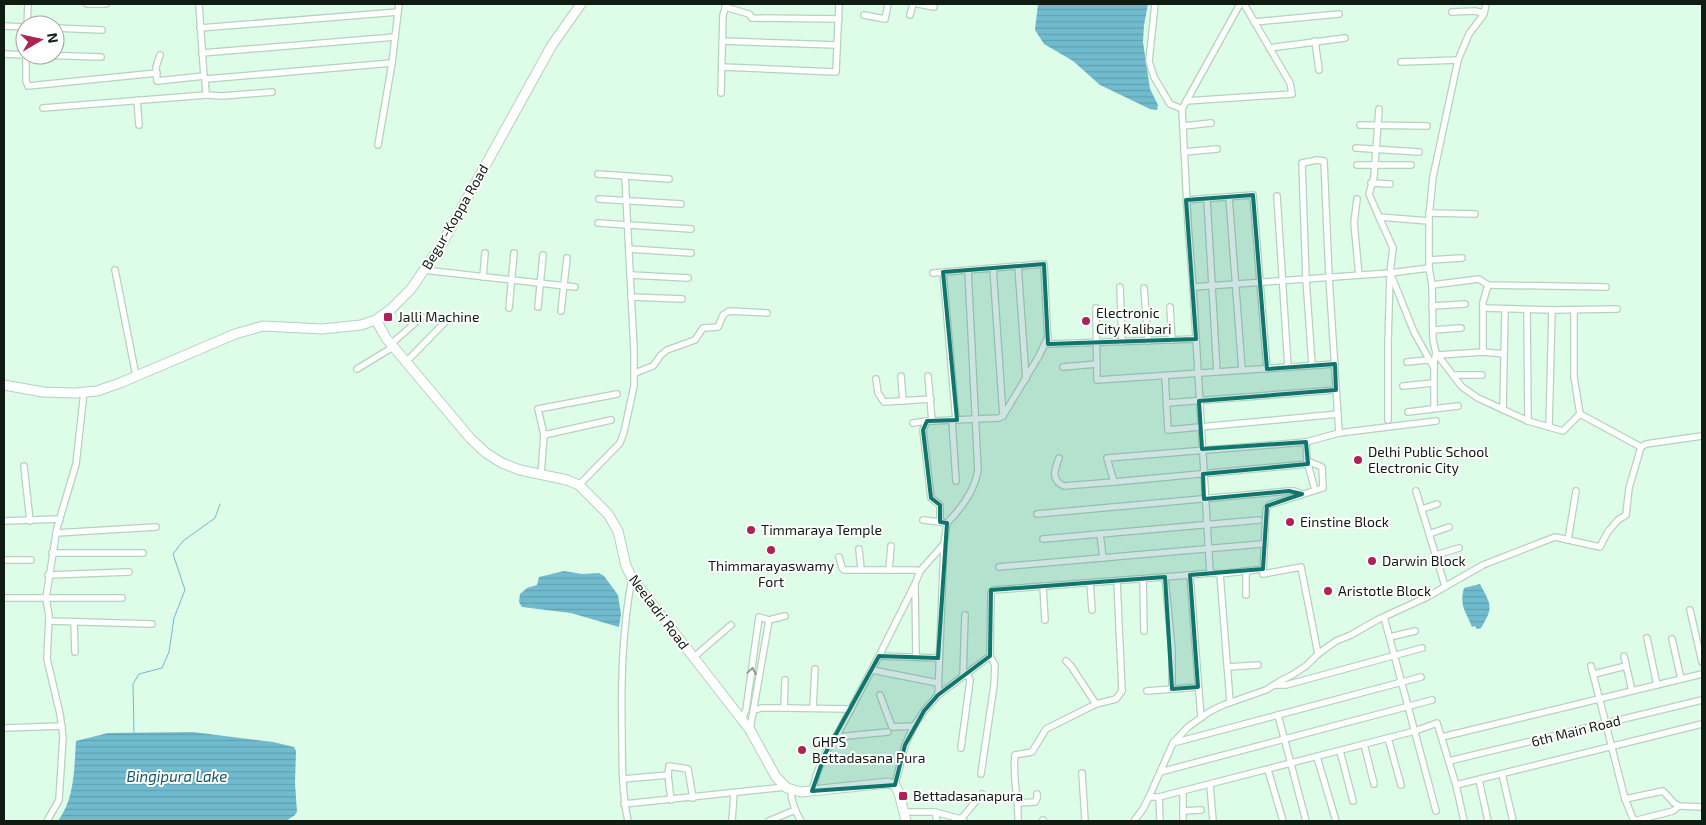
<svg xmlns="http://www.w3.org/2000/svg" width="1706" height="825" viewBox="0 0 1706 825" font-family="'Exo 2',sans-serif">
	<style>
		.water { fill: url(#water-rules) }
		.lines { fill: none; stroke-linecap: round; stroke-linejoin: round }
		.stream { stroke: #71bbce; stroke-width: 1 }
		.street-casing { stroke: #b5d2bf; stroke-width: 8 }
		.secondary-casing { stroke: #b5d2bf; stroke-width: 11 }
		.street { stroke: #fff; stroke-width: 5.5 }
		.secondary { stroke: #fff; stroke-width: 9 }
		.oneway { stroke: #939895 }
		.marked { fill: #0f766e; fill-opacity: 0.2; stroke: #0f766e; stroke-width: 4; stroke-linejoin: round }
		.poi-dot { fill: #b02155; stroke: #fff; stroke-width: 2 }
		.labels { text-anchor: middle; stroke-width: 4; stroke-linejoin: round; paint-order: stroke }
		.street-label { font-size: 14px; fill: #101b14; stroke: #fff }
		.poi-label { font-size: 14px; fill: #101b14; stroke: #fff; text-anchor: start }
		.water-label { font-size: 15px; font-style: italic; fill: #195765; stroke: #fff }
	</style>
	<defs>
		<pattern id="water-rules" width="6" height="5" patternUnits="userSpaceOnUse" patternTransform="scale(1.25)"><rect width="6" height="5" fill="#71bbce"/><path d="M0 2.5h6" fill="none" stroke="#61a0b0"/></pattern>
	</defs>
	<rect width="100%" height="100%" fill="#defde8"/>
	<!-- water -->
	<g class="water">
		<path d="M1038 4H1148L1144 25 1143 42 1150 89 1158 105 1157 110 1150 109 1100 85 1073 61 1044 44 1035 30Z"/>
		<path d="M564 571 582 574 599 573 604 576 618 595 621 614 619 627 571 613 522 607 519 602 520 594 527 588 537 585 539 577Z"/>
		<path d="M1480 584C1491 605 1494 607 1481 628L1477 629 1475 626 1472 627C1466 611 1459 606 1464 588Z"/>
		<path d="M193 732 273 742 294 747 296 751 295 783 297 812 295 815 286 821H58C75 798 74 769 76 741L108 733Z"/>
	</g>
	<g class="lines">
		<!-- stream -->
		<path class="stream" d="M134 733 133 684 139 674 162 668 169 652 174 618 185 590 173 554 183 541 215 518 220 504"/>
		<defs>
			<g id="street">
				<path d="M87 4H106"/>
				<path d="M199 4 204 77 206 79 392 63"/>
				<path d="M918 4 934 7"/>
				<path d="M1155 4 1149 61 1154 77 1170 104 1182 109"/>
				<path d="M1486 4 1484 14 1469 34 1458 60 1433 177 1429 217V268L1432 285 1433 340 1436 353 1462 387 1478 398 1528 421 1563 431 1580 414"/>
				<path d="M725 7 749 14 752 18 839 19"/>
				<path d="M1452 12 1475 11 1484 13"/>
				<path d="M864 15 885 19 888 4"/>
				<path d="M910 15 913 4"/>
				<path d="M1254 22 1339 14"/>
				<path d="M27 25 28 4"/>
				<path d="M4 26 25 27"/>
				<path d="M55 28 102 30"/>
				<path d="M200 28 398 12"/>
				<path d="M722 41 837 45"/>
				<path d="M1315 41 1319 70"/>
				<path d="M1269 48 1345 38"/>
				<path d="M202 53 395 37"/>
				<path d="M4 54 25 55"/>
				<path d="M26 55V81L28 86 157 73"/>
				<path d="M39 55 101 57"/>
				<path d="M160 55 156 67 157 81 204 76"/>
				<path d="M1401 62 1458 60"/>
				<path d="M722 67 836 72 839 4"/>
				<path d="M205 78 206 95 222 96 272 92"/>
				<path d="M721 93 723 15 726 6"/>
				<path d="M137 100 139 125"/>
				<path d="M1186 101 1292 94 1290 83 1244 4"/>
				<path d="M43 108 206 95"/>
				<path d="M1379 109 1374 177 1369 194 1379 217 1429 221"/>
				<path d="M1360 125 1427 126"/>
				<path d="M1183 126 1211 123"/>
				<path d="M378 145 392 63 399 4"/>
				<path d="M1356 148 1419 152"/>
				<path d="M1184 152 1217 149"/>
				<path d="M1357 165H1411"/>
				<path d="M598 174 669 179"/>
				<path d="M1371 183 1390 184"/>
				<path d="M1277 196 1288 367"/>
				<path d="M1229 197 1242 370"/>
				<path d="M599 199 681 204"/>
				<path d="M1207 199 1217 372"/>
				<path d="M1357 199 1354 223 1359 275"/>
				<path d="M1186 200 1253 195 1267 369"/>
				<path d="M1429 213 1475 214"/>
				<path d="M1379 217 1393 248 1390 273 1388 343V420"/>
				<path d="M598 223 691 229"/>
				<path d="M629 249 691 253"/>
				<path d="M1429 260 1462 258"/>
				<path d="M1018 266 1026 379"/>
				<path d="M993 268 1003 416"/>
				<path d="M115 270 136 376"/>
				<path d="M424 270 575 287"/>
				<path d="M943 272 956 420"/>
				<path d="M933 273 1044 264 1048 344 1196 339"/>
				<path d="M630 275 688 278"/>
				<path d="M1391 275 1414 332 1434 368"/>
				<path d="M483 277 485 253"/>
				<path d="M1432 285 1479 279 1488 285 1606 287"/>
				<path d="M1120 287 1122 342"/>
				<path d="M1193 287 1188 224 1182 109 1240 4"/>
				<path d="M1144 288 1148 341"/>
				<path d="M631 297 682 299"/>
				<path d="M1432 306 1465 304"/>
				<path d="M538 307 543 255"/>
				<path d="M1170 307 1172 340"/>
				<path d="M509 308 514 253"/>
				<path d="M1096 308 1097 380 1335 364"/>
				<path d="M1483 308 1552 310 1617 309"/>
				<path d="M1527 310 1528 421"/>
				<path d="M1574 310V377L1580 414 1641 447"/>
				<path d="M561 311 567 258"/>
				<path d="M1433 330 1461 328"/>
				<path d="M391 344 422 317"/>
				<path d="M1483 352V302L1488 285"/>
				<path d="M1438 355 1483 352 1504 354"/>
				<path d="M406 362 447 320"/>
				<path d="M1407 362 1428 360"/>
				<path d="M1312 365 1306 279 1302 163 1317 160 1324 161 1329 277 1339 433 1306 442 1307 461 1322 467 1323 488 1269 505 1266 510 1263 574 1301 567 1318 654"/>
				<path d="M1063 367 1097 364"/>
				<path d="M357 369 393 347"/>
				<path d="M635 373 653 366 661 355 667 350 695 340 703 328 718 327 723 315 729 311 767 313"/>
				<path d="M1454 375H1482"/>
				<path d="M901 376 903 401"/>
				<path d="M928 376 932 421"/>
				<path d="M1165 376 1168 430 1338 414"/>
				<path d="M876 379 878 393 884 402 931 399"/>
				<path d="M1403 386 1433 383"/>
				<path d="M1167 403 1336 390"/>
				<path d="M1434 408V362L1436 353"/>
				<path d="M1503 410 1505 309"/>
				<path d="M1408 412 1458 406"/>
				<path d="M952 420 956 481"/>
				<path d="M913 423 927 421"/>
				<path d="M1549 427 1552 310"/>
				<path d="M1339 433 1436 421"/>
				<path d="M544 435 611 420"/>
				<path d="M1306 442 1107 458 1114 482 1308 464"/>
				<path d="M1059 458C1055 469 1050 480 1064 486L1114 482"/>
				<path d="M1307 461 1315 490"/>
				<path d="M24 466 30 521"/>
				<path d="M541 474 544 435 538 409 617 394"/>
				<path d="M579 485 620 443 624 432 634 386V350L625 176"/>
				<path d="M1416 491 1445 586"/>
				<path d="M1422 509 1437 504"/>
				<path d="M1037 514 1289 491H1294L1302 494"/>
				<path d="M923 520 940 522"/>
				<path d="M4 521 60 519"/>
				<path d="M947 523C962 508 974 492 978 471L968 270"/>
				<path d="M56 533 156 527"/>
				<path d="M1100 534 1103 558"/>
				<path d="M1429 534 1449 527"/>
				<path d="M1043 539 1259 520"/>
				<path d="M1568 540 1576 491"/>
				<path d="M859 549 861 569"/>
				<path d="M52 553H143"/>
				<path d="M1436 555 1459 548"/>
				<path d="M839 557 842 568 844 570H915L920 571"/>
				<path d="M4 560H31"/>
				<path d="M999 567 1261 544"/>
				<path d="M889 570 891 546"/>
				<path d="M1246 571V595"/>
				<path d="M1210 573 1220 574 1263 569"/>
				<path d="M1220 574 1230 702"/>
				<path d="M48 575 129 572"/>
				<path d="M1165 577 1172 650V689"/>
				<path d="M1143 579 1144 631"/>
				<path d="M1090 583 1092 610"/>
				<path d="M915 586 916 657"/>
				<path d="M1043 586 1045 620"/>
				<path d="M4 598H122"/>
				<path d="M1690 610 1702 662"/>
				<path d="M1384 617 1436 811"/>
				<path d="M49 621 152 624"/>
				<path d="M74 622 75 652"/>
				<path d="M1390 637 1415 631"/>
				<path d="M1647 638 1657 685"/>
				<path d="M1672 639 1681 679"/>
				<path d="M879 656 938 658"/>
				<path d="M1624 656 1632 691"/>
				<path d="M694 657 731 625"/>
				<path d="M1066 661 1071 666 1096 704"/>
				<path d="M1591 666 1625 799 1634 821"/>
				<path d="M1228 667 1258 665"/>
				<path d="M872 670 938 683"/>
				<path d="M1594 674 1626 666"/>
				<path d="M963 676 965 615"/>
				<path d="M1274 685H1286L1422 648"/>
				<path d="M1147 691 1198 687"/>
				<path d="M880 695 892 727 914 726"/>
				<path d="M938 695 944 544 947 523 940 522V505L931 498 923 430 927 421H932L999 418 1003 416 1039 356 1048 337"/>
				<path d="M784 708 785 680"/>
				<path d="M813 708 815 669"/>
				<path d="M755 710 761 708H784L851 709"/>
				<path d="M1278 715 1306 821"/>
				<path d="M1201 718 1190 575 1210 573 1193 287 1390 273 1429 268"/>
				<path d="M742 719 746 710 759 617 769 620 785 616"/>
				<path d="M4 728 62 726"/>
				<path d="M750 730 769 620"/>
				<path d="M836 737 888 732"/>
				<path d="M1442 737 1702 674"/>
				<path d="M1388 738 1401 785"/>
				<path d="M1173 743 1421 677"/>
				<path d="M1364 744 1374 784"/>
				<path d="M961 748 970 680 967 674"/>
				<path d="M1340 751 1353 801"/>
				<path d="M1317 757 1336 821"/>
				<path d="M1449 761 1702 700"/>
				<path d="M1268 770 1283 821"/>
				<path d="M1160 772 1432 700"/>
				<path d="M1082 773 1085 821"/>
				<path d="M981 774 994 685 995 665 990 656 991 592 994 590 1190 575"/>
				<path d="M1502 774 1513 821"/>
				<path d="M623 779 668 775"/>
				<path d="M1479 780 1488 821"/>
				<path d="M895 785 905 745 914 726 924 711 938 695 990 656"/>
				<path d="M1210 785 1213 821"/>
				<path d="M1456 785 1702 724"/>
				<path d="M791 790C791 802 795 811 801 821"/>
				<path d="M812 791 817 773 825 754 836 737 879 656 915 584 920 571 944 544"/>
				<path d="M1183 792V821"/>
				<path d="M1149 797H1159L1415 731 1437 723 1456 785 1464 821"/>
				<path d="M1159 797 1160 821"/>
				<path d="M1625 799 1663 791 1674 803 1679 806 1702 807"/>
				<path d="M671 800 668 775 669 766 688 769 693 798"/>
				<path d="M1018 803 1035 802 1037 798V794"/>
				<path d="M624 804 786 787"/>
				<path d="M1183 811 1201 810"/>
				<path d="M904 812H935L937 821"/>
				<path d="M935 812 961 819 964 821"/>
				<path d="M961 819 982 794"/>
				<path d="M1043 820V821"/>
				<path d="M47 821 59 800 63 737 60 714 47 659 49 616 46 598 57 528 76 464 84 392"/>
				<path d="M628 821C622 793 622 763 622 734 621 682 622 630 632 578"/>
				<path d="M732 821 734 793"/>
				<path d="M769 821 795 810"/>
				<path d="M1018 821C1019 799 1012 777 1015 755L1032 752 1046 729 1096 704 1116 699 1122 691 1117 581"/>
				<path d="M1134 821 1143 809 1149 797 1173 743 1188 727 1209 712 1223 705 1266 690 1280 681 1292 675 1306 666 1318 654 1336 641 1351 635 1377 620 1427 597 1483 565 1555 537 1600 547 1607 533 1618 520 1626 515 1629 488 1641 447 1646 444 1702 436"/>
				<path d="M1634 821 1673 811 1679 806"/>
			</g>
			<g id="secondary">
				<path d="M376 320 386 338 470 438 486 453 502 463 520 470 567 480 579 485 608 514 618 531 626 566 632 578 750 730 776 777 787 788 801 792 888 783 895 785 899 793 906 821"/>
				<path d="M4 385 43 392 75 393 97 391 120 383 235 334 263 326 322 329 361 325 376 320 391 309 411 289 443 242 552 45 581 4"/>
			</g>
		</defs>
		<!-- street casing -->
		<use href="#street" class="street-casing"/>
		<!-- secondary casing -->
		<use href="#secondary" class="secondary-casing"/>
		<!-- street -->
		<use href="#street" class="street"/>
		<!-- secondary -->
		<use href="#secondary" class="secondary"/>
	</g>
	<!-- one-way arrows -->
	<defs><path id="oneway-chevron" d="M-2-3.5L2.5 0L-2 3.5" fill="none" stroke-width="1.6" stroke-linecap="round" stroke-linejoin="round" transform="scale(1.25)"/></defs>
	<use class="oneway" href="#oneway-chevron" transform="translate(752 671) rotate(-82)"/>
	<!-- marked area -->
	<path class="marked" d="M1253 195 1267 369 1335 364 1336 390 1199 401 1202 449 1306 442 1308 464 1203 474 1204 499 1289 491 1302 494 1267 506 1263 569 1190 575 1198 687 1172 689 1165 577 991 590 990 656 938 695 924 711 905 745 895 785 812 791 825 754 879 656 938 658 947 523 940 522V505L931 498 923 430 927 421 957 420 943 272 1044 264 1048 344 1196 339 1186 200Z"/>
	<!-- markers -->
	<g class="poi-dot">
		<rect x="383" y="312" width="10" height="10" rx="2.5"/>
		<circle cx="1086" cy="321" r="5"/>
		<circle cx="1358" cy="460" r="5"/>
		<circle cx="1290" cy="522" r="5"/>
		<circle cx="751" cy="530" r="5"/>
		<circle cx="771" cy="550" r="5"/>
		<circle cx="1372" cy="561" r="5"/>
		<circle cx="1328" cy="591" r="5"/>
		<circle cx="802" cy="750" r="5"/>
		<rect x="898" y="791" width="10" height="10" rx="2.5"/>
	</g>
	<g class="labels">
		<!-- street labels -->
		<g class="street-label">
			<text transform="translate(455 217) rotate(-60)" y="5">Begur-Koppa Road</text>
			<text transform="translate(659 612) rotate(53)" y="5">Neeladri Road</text>
			<text transform="translate(1576 731) rotate(-14)" y="5">6th Main Road</text>
		</g>
		<!-- poi labels -->
		<g class="poi-label">
			<text x="1096" y="318">Electronic<tspan x="1096" dy="16">City Kalibari</tspan></text>
			<text x="398" y="322">Jalli Machine</text>
			<text x="1368" y="457">Delhi Public School<tspan x="1368" dy="16">Electronic City</tspan></text>
			<text x="1300" y="527">Einstine Block</text>
			<text x="761" y="535">Timmaraya Temple</text>
			<text x="1382" y="566">Darwin Block</text>
			<text x="771" y="571" text-anchor="middle">Thimmarayaswamy<tspan x="771" dy="16">Fort</tspan></text>
			<text x="1338" y="596">Aristotle Block</text>
			<text x="812" y="747">GHPS<tspan x="812" dy="16">Bettadasana Pura</tspan></text>
			<text x="913" y="801">Bettadasanapura</text>
		</g>
		<!-- water labels -->
		<g class="water-label">
			<text x="177" y="782">Bingipura Lake</text>
		</g>
	</g>
	<!-- border -->
	<rect width="1706" height="825" fill="none" stroke="#101b14" stroke-width="10"/>
	<!-- north arrow -->
	<g transform="translate(40 40) rotate(81)"><circle r="24" fill="#ffffff" stroke="#9fa4a1"/>
	<path d="M0-4L9 19L0 12L-9 19Z" fill="#b02155"/>
	<text y="-8" font-size="14" font-weight="bold" text-anchor="middle" fill="#101b14">N</text>
	</g>
</svg>
